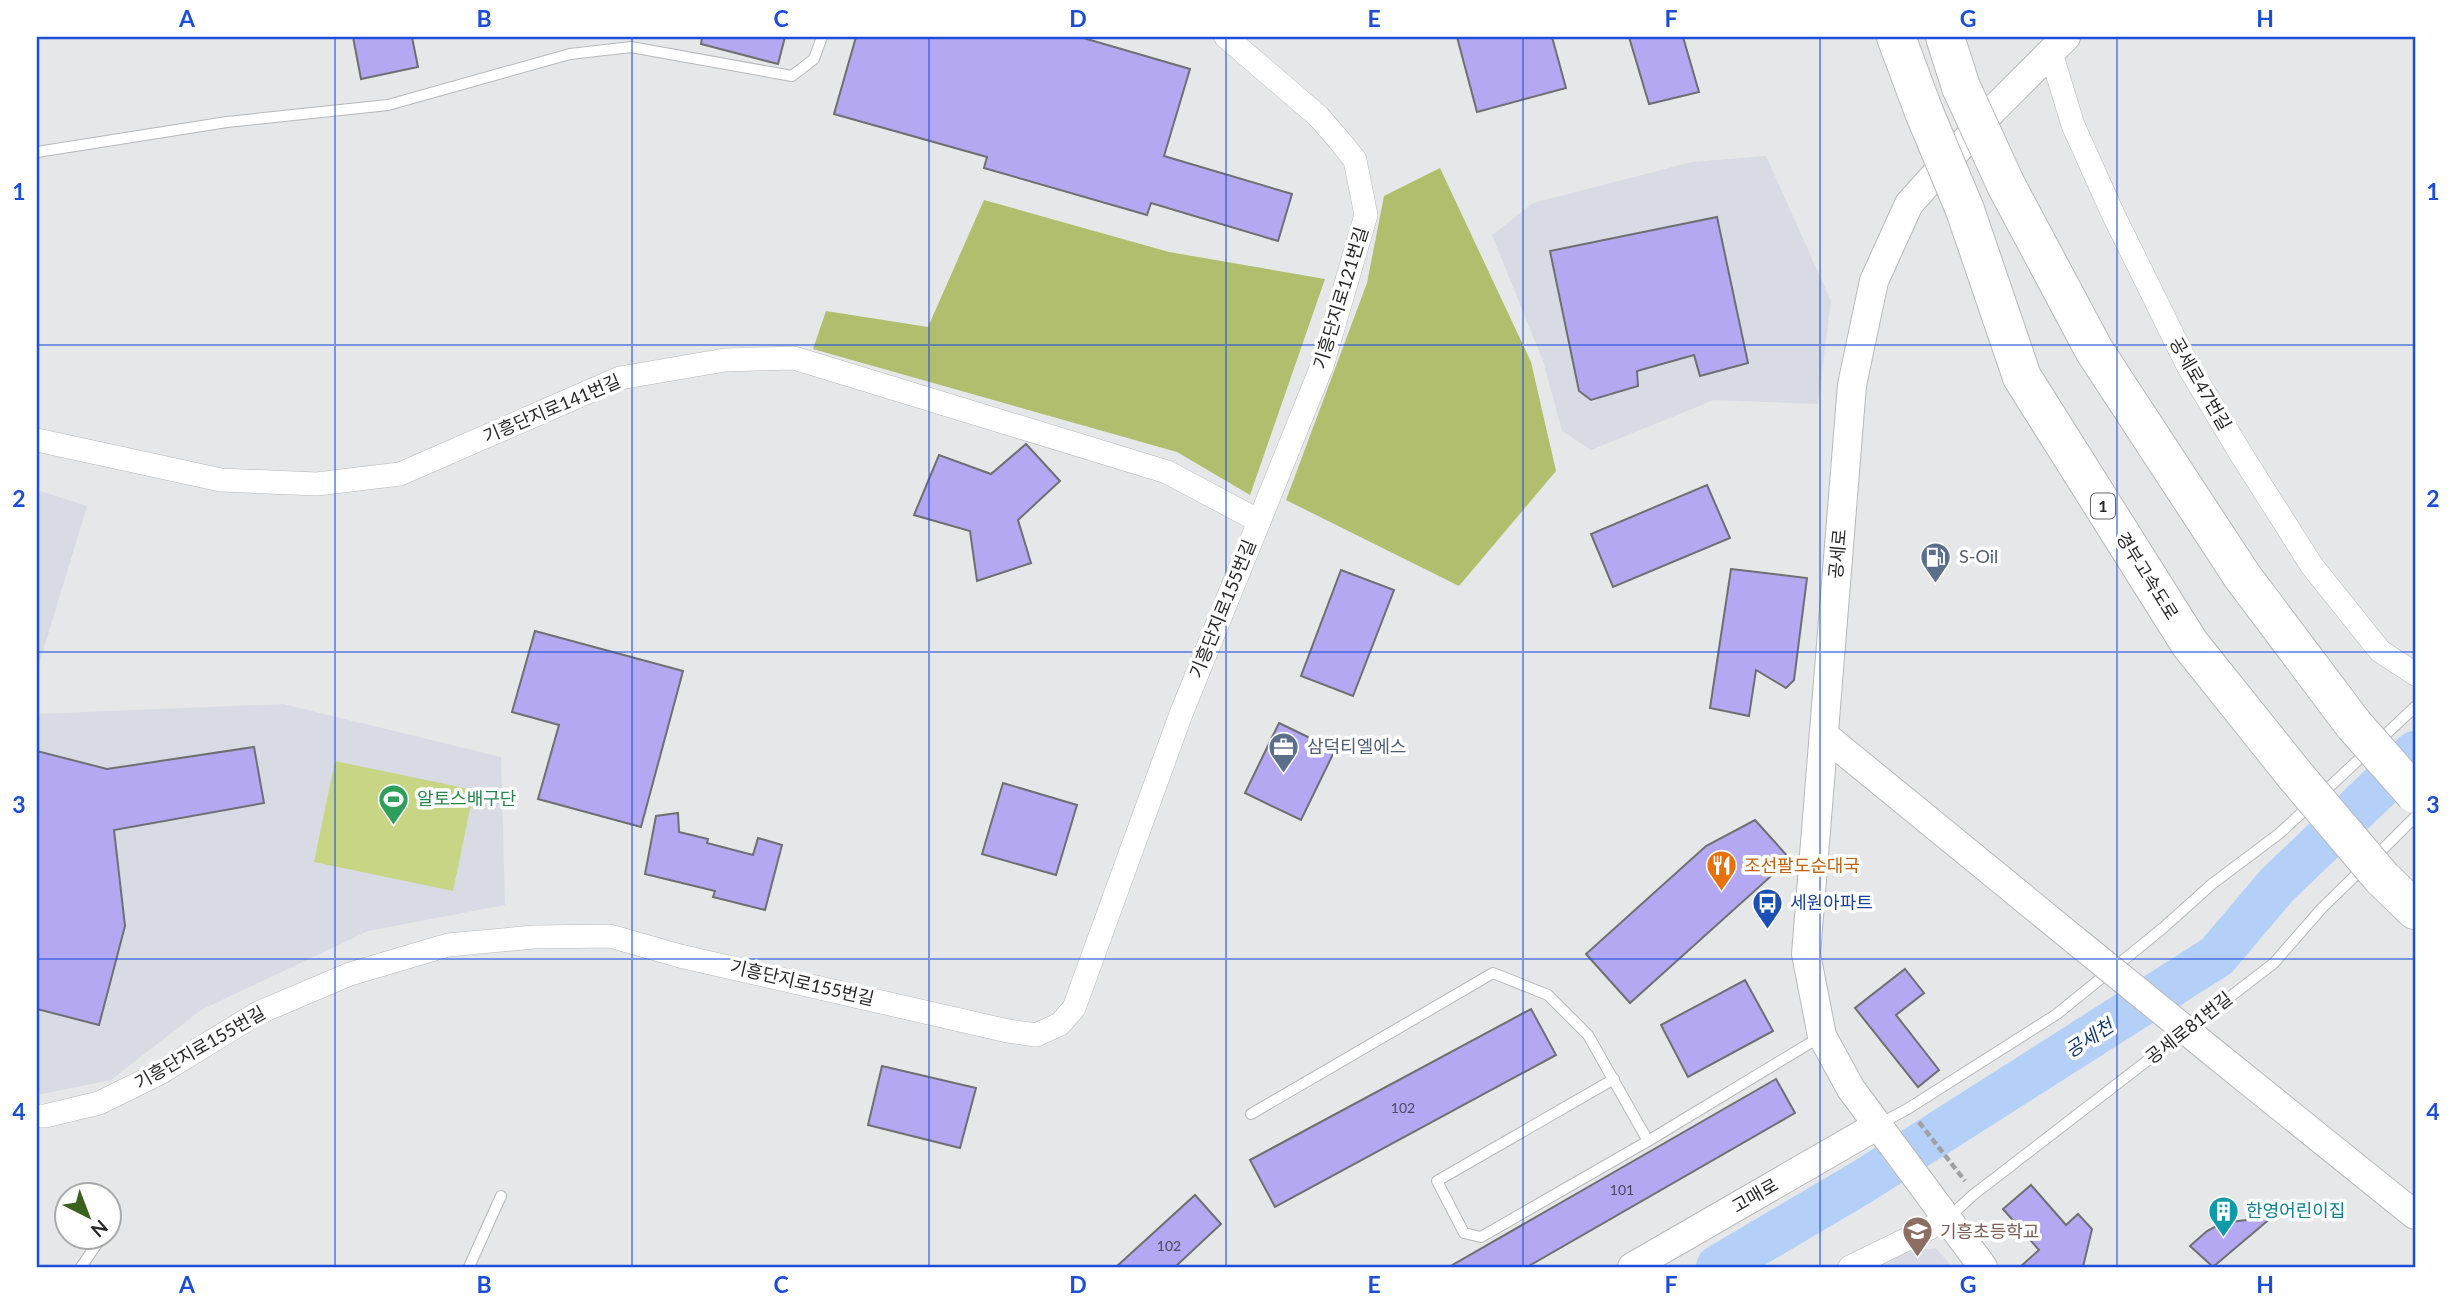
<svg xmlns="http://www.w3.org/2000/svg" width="2452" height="1304" viewBox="0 0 2452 1304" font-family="Lato,'Noto Sans KR',sans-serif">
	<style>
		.built { fill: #d8dbe4 }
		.green { fill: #c8d584 }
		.forest { fill: #b1be6d }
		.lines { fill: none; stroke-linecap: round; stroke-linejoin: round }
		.river { stroke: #b4d0f8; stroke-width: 44 }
		.building { fill: #b5a8f3; stroke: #6f6f71; stroke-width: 2 }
		.service-casing { stroke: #b7b8ba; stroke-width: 12 }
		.minor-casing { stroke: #b7b8ba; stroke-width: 24 }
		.tertiary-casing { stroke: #b7b8ba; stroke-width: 30 }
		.motorway-casing { stroke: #b7b8ba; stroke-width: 40 }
		.path { stroke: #a0a1a3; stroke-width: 4.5; stroke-dasharray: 7 3.5; stroke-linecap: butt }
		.service { stroke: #fff; stroke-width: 10 }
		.minor { stroke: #fff; stroke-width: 23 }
		.tertiary { stroke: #fff; stroke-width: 28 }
		.motorway { stroke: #fff; stroke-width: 38 }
		.tertiary-bridge-casing { stroke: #b7b8ba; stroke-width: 30; stroke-linecap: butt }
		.motorway-bridge-casing { stroke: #b7b8ba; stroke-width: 40; stroke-linecap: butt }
		.tertiary-bridge { stroke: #fff; stroke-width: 28 }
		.motorway-bridge { stroke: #fff; stroke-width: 38 }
		.grid { fill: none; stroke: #1d4ed8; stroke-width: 2; stroke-opacity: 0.55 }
		.labels { text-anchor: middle; stroke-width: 7; stroke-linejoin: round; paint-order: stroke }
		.number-label { font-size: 14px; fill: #4b485c }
		.shield { fill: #fff; stroke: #686869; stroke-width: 2 }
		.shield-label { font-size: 16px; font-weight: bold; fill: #282829 }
		.street-label { font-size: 18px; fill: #282829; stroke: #fff }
		.service-label { font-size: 18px; fill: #4e5e75; stroke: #fff; text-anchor: start }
		.leisure-label { font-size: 18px; fill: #27864d; stroke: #fff; text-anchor: start }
		.food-label { font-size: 18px; fill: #c56008; stroke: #fff; text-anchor: start }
		.transit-label { font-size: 18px; fill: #164399; stroke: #fff; text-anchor: start }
		.culture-label { font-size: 18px; fill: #0d838f; stroke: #fff; text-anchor: start }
		.education-label { font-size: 18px; fill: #785e54; stroke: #fff; text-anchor: start }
		.water-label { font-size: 19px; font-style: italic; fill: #103972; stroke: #fff }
		.neatline { fill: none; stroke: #1d4ed8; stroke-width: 2.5 }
		.grid-label { font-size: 23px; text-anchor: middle; font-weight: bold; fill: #1d4ed8 }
	</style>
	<rect width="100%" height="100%" fill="#e6e7e9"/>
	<!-- built -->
	<g class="built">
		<path d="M1766 156 1831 301 1818 404 1714 400 1591 450 1562 431 1543 361 1492 235 1533 203 1692 162Z"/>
		<path d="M37 490 87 506 37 671Z"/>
		<path d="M283 704 501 757 505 905 368 931 201 1010 111 1080 37 1095V714Z"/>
		<path d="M1936 1248 1952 1267H1875L1902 1252Z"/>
	</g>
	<!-- green -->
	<path class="green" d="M335 761 474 790 453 891 314 862Z"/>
	<!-- forest -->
	<g class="forest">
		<path d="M1440 168 1531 362 1556 471 1459 586 1286 500 1367 283 1384 196Z"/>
		<path d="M984 200 1169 252 1325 279 1250 495 1177 452 813 349 826 311 928 327Z"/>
	</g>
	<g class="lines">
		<!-- river -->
		<path class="river" d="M1718 1267 1862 1182 2217 956 2277 885 2415 753"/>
	</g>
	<!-- building -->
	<g class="building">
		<path d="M353 37H412L418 67 361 79Z"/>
		<path d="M702 37H785L778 64 701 44Z"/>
		<path d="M856 37H1080L1190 69 1164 156 1292 194 1278 241 1151 203 1147 215 984 168 987 157 834 114Z"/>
		<path d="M1457 37H1552L1566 88 1477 112Z"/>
		<path d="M1629 37H1683L1699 92 1649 104Z"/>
		<path d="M1717 217 1748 363 1700 376 1694 355 1637 371 1638 386 1591 400 1579 391 1550 251Z"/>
		<path d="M1026 444 1060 481 1018 520 1031 563 977 581 970 531 914 515 939 455 991 474Z"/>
		<path d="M1707 485 1730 538 1613 587 1591 534Z"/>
		<path d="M1731 569 1807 578 1794 680 1786 688 1756 670 1749 716 1710 708Z"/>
		<path d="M1341 570 1394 590 1353 696 1301 676Z"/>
		<path d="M535 631 683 671 641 827 538 799 559 725 512 712Z"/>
		<path d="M1279 723 1335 750 1301 820 1245 793Z"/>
		<path d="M254 747 264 803 114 830 125 926 99 1025 37 1009V751L107 769Z"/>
		<path d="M1003 783 1077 805 1056 875 982 854Z"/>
		<path d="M678 813 679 832 708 839 707 843 753 855 758 838 782 845 765 910 713 897 715 891 645 874 656 816Z"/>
		<path d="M1755 820 1790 859 1630 1003 1586 954 1706 846Z"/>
		<path d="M1905 969 1924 993 1896 1015 1939 1070 1918 1087 1855 1008Z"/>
		<path d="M1745 980 1773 1031 1688 1077 1661 1025Z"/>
		<path d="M1531 1009 1556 1055 1275 1207 1250 1160Z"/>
		<path d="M882 1066 976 1088 960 1148 868 1125Z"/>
		<path d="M1776 1079 1795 1113 1527 1267H1449Z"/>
		<path d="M2031 1185 2066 1225 2078 1214 2092 1229 2083 1267H2020L2039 1250 2003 1209Z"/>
		<path d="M1195 1195 1221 1224 1175 1267H1116Z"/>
		<path d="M2272 1217 2213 1267 2190 1246 2207 1231 2222 1223Z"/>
	</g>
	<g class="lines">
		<defs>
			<g id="service">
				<path d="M37 152 227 122 388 105 570 54 631 47 792 76 814 59 822 37"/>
				<path d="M2375 857 2415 817"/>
				<path d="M1614 1079 1437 1181 1464 1233 1481 1237 1648 1141 1820 1037"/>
				<path d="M1251 1114 1493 973 1548 995 1588 1035 1648 1141"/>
				<path d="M1878 1125 1909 1108 2057 1014 2163 928 2212 884 2280 833 2415 707"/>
				<path d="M1948 1218 1973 1195 2274 963 2322 908 2363 868"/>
				<path d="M81 1267 101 1238"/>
				<path d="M469 1267 501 1196"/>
			</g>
			<g id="minor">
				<path d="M2051 53 2073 125 2113 214 2187 364 2241 454 2312 566 2380 651 2415 674"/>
				<path d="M37 440 221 480 317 484 400 474 620 378 725 360 794 358 1167 472 1259 521"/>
				<path d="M37 1116H45L99 1103 160 1073 258 1013 350 974 448 945 534 937 610 936 680 956 1008 1031 1036 1035 1060 1024 1074 1008 1181 714 1322 366 1366 215 1355 160 1339 140 1318 116 1226 37"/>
				<path d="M1850 1267 1946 1220"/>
			</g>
			<g id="tertiary">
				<path d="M1824 735 2076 941"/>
				<path d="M2220 1058 2415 1215"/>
				<path d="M1632 1267 1878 1125"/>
				<path d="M1983 1267 1851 1089 1822 1036 1806 954 1852 385 1874 281 1909 204 1994 109 2066 37"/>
			</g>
			<g id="motorway">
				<path d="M1896 37 1924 112"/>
				<path d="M1945 37 1961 87"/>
				<path d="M2006 185 2094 350 2242 576 2354 725"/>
				<path d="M1965 210 2022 377 2190 644 2294 774"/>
				<path d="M2382 878 2415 910"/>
			</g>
		</defs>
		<!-- service casing -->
		<use href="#service" class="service-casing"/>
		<!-- minor casing -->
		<use href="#minor" class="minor-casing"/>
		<!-- tertiary casing -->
		<use href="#tertiary" class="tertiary-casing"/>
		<!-- motorway casing -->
		<use href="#motorway" class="motorway-casing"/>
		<!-- path -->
		<path class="path" d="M1919 1122 1965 1181"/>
		<!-- service -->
		<use href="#service" class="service"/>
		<!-- minor -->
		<use href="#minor" class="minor"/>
		<!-- tertiary -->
		<use href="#tertiary" class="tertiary"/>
		<!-- motorway -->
		<use href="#motorway" class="motorway"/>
		<defs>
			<path id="tertiary-bridge" d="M2076 941 2220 1058"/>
			<g id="motorway-bridge">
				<path d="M1961 87 2006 185"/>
				<path d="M1924 112 1965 210"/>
				<path d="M2354 725 2415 794"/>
				<path d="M2294 774 2382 878"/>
			</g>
		</defs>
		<!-- tertiary-bridge casing -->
		<use href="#tertiary-bridge" class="tertiary-bridge-casing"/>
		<!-- motorway-bridge casing -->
		<use href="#motorway-bridge" class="motorway-bridge-casing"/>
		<!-- tertiary-bridge -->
		<use href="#tertiary-bridge" class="tertiary-bridge"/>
		<!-- motorway-bridge -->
		<use href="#motorway-bridge" class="motorway-bridge"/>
	</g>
	<!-- grid -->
	<path class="grid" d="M335 37V1267M632 37V1267M929 37V1267M1226 37V1267M1523 37V1267M1820 37V1267M2117 37V1267M37 345H2415M37 652H2415M37 959H2415"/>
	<!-- icons -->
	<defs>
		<symbol id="fuel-pin" viewBox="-11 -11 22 30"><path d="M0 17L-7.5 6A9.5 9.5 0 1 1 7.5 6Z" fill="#5c6f8a" stroke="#fff"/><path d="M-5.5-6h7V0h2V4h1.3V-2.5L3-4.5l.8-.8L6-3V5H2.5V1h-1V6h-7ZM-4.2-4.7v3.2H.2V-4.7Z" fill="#fff"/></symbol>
		<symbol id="office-pin" viewBox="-11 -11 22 30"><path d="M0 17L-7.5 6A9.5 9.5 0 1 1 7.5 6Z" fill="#5c6f8a" stroke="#fff"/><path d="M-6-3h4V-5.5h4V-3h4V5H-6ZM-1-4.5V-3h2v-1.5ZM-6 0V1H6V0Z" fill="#fff"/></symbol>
		<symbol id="stadium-pin" viewBox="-11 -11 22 30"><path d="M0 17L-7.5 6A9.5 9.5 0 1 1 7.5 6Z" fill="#2e9e5b" stroke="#fff"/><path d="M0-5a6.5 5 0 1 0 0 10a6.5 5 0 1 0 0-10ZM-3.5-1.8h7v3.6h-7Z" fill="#fff"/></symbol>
		<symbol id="restaurant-pin" viewBox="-11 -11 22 30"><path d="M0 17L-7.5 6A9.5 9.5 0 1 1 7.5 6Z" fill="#e8710a" stroke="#fff"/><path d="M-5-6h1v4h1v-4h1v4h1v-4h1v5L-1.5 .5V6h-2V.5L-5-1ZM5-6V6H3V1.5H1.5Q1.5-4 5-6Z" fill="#fff"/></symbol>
		<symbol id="bus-pin" viewBox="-11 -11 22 30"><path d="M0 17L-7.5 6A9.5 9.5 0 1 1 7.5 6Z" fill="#1a4fb4" stroke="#fff"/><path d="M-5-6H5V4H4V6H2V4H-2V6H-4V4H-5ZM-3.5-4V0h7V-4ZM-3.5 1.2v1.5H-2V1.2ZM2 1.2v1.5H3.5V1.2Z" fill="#fff"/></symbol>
		<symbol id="building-pin" viewBox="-11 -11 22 30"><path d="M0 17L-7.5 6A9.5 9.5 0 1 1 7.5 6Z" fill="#0f9aa8" stroke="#fff"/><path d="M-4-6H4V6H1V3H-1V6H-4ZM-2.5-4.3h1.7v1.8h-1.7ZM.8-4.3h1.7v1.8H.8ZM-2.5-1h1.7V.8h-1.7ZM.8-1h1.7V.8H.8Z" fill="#fff"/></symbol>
		<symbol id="school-pin" viewBox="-11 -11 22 30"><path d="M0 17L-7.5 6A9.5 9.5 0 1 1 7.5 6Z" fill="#8d6e63" stroke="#fff"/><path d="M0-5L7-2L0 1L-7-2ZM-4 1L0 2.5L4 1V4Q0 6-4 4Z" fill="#fff"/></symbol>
	</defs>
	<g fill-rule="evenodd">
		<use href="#fuel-pin" x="1918" y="540" width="35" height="47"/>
		<use href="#office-pin" x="1266" y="730" width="35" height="47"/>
		<use href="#stadium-pin" x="376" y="782" width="35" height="47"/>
		<use href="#restaurant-pin" x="1704" y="848" width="35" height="47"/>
		<use href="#bus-pin" x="1750" y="886" width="35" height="47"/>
		<use href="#building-pin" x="2206" y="1194" width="35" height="47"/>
		<use href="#school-pin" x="1900" y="1214" width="35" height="47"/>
	</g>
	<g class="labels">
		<!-- number labels -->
		<g class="number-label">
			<text x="1403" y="1113">102</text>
			<text x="1622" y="1195">101</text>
			<text x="1169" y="1251">102</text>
		</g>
		<!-- shield labels -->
		<rect class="shield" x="2091" y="493.5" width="24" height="25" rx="5"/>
		<g class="shield-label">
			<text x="2103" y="512">1</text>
		</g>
		<!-- street labels -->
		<g class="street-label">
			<text transform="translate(1341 298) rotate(-73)" y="6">기흥단지로121번길</text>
			<text transform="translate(2200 384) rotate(60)" y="6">공세로47번길</text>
			<text transform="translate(552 409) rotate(-23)" y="6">기흥단지로141번길</text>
			<text transform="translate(1838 554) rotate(-85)" y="6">공세로</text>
			<text transform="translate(2147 576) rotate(58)" y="6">경부고속도로</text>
			<text transform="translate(1223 609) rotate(-68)" y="6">기흥단지로155번길</text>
			<text transform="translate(802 983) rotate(13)" y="6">기흥단지로155번길</text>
			<text transform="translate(2189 1028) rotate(-38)" y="6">공세로81번길</text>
			<text transform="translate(200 1048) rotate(-30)" y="6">기흥단지로155번길</text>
			<text transform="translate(1755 1196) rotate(-30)" y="6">고매로</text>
		</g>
		<!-- service labels -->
		<g class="service-label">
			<text x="1959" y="563">S-Oil</text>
			<text x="1307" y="753">삼덕티엘에스</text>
		</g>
		<!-- leisure labels -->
		<g class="leisure-label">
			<text x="417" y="805">알토스배구단</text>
		</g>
		<!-- food labels -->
		<g class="food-label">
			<text x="1744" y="872">조선팔도순대국</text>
		</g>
		<!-- transit labels -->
		<g class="transit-label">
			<text x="1790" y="909">세원아파트</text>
		</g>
		<!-- culture labels -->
		<g class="culture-label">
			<text x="2246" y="1217">한영어린이집</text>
		</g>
		<!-- education labels -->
		<g class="education-label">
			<text x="1940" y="1238">기흥초등학교</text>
		</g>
		<!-- water labels -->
		<g class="water-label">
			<text transform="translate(2089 1038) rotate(-33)" y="7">공세천</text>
		</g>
	</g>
	<!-- border -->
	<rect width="2452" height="1304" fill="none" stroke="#ffffff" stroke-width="77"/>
	<!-- north arrow -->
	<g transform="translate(88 1216) rotate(138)"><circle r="33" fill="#ffffff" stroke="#a9a9a9" stroke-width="2"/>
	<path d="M0-5L12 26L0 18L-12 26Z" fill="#3b621c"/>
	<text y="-10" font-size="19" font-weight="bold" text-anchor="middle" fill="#282829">N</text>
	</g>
	<rect x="38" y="38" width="2376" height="1228" class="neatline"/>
	<g class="grid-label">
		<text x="187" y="27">A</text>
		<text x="484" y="27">B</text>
		<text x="781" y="27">C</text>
		<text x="1078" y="27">D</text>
		<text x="1374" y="27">E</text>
		<text x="1671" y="27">F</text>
		<text x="1968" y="27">G</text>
		<text x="2265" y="27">H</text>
		<text x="19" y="200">1</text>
		<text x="2433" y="200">1</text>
		<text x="19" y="507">2</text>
		<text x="2433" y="507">2</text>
		<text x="19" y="813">3</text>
		<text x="2433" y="813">3</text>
		<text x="19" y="1120">4</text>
		<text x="2433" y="1120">4</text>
		<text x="187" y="1293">A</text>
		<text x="484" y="1293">B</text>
		<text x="781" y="1293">C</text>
		<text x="1078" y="1293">D</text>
		<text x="1374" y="1293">E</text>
		<text x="1671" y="1293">F</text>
		<text x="1968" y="1293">G</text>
		<text x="2265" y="1293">H</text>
	</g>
</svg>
